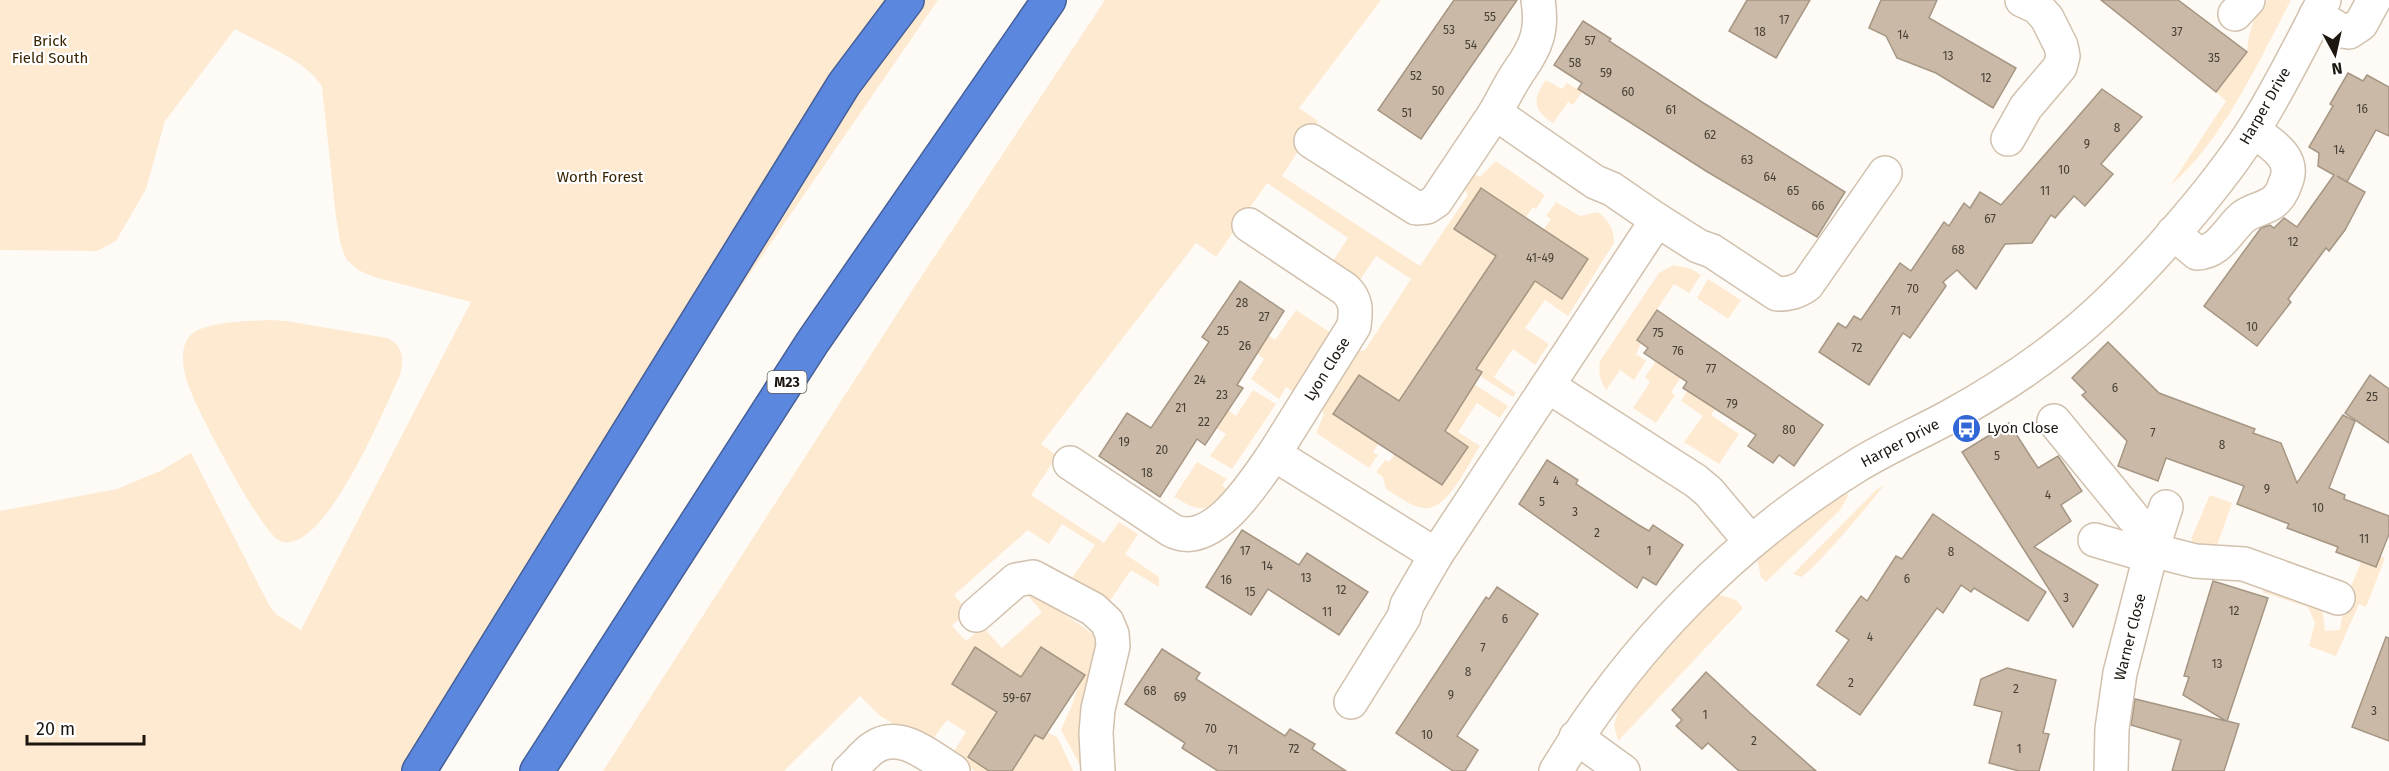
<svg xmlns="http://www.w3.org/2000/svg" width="2389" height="771" viewBox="0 0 2389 771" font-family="'Fira Sans',sans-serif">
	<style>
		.green { fill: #feead1 }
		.building { fill: #c9b9a6; stroke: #a59683; stroke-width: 1.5 }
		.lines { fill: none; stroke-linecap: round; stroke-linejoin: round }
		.minor-casing { stroke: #d1c1ad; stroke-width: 36 }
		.highway-casing { stroke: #455f96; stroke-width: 36 }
		.minor { stroke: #fff; stroke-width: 33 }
		.highway { stroke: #5b87de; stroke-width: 33 }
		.labels { text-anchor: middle; stroke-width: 4.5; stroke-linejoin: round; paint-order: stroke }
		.number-label { font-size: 12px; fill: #473f35 }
		.shield { fill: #fff; stroke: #605c57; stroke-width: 1.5 }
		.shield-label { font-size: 14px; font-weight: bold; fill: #1c160f }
		.park-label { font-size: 15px; fill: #3a2400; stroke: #fff }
		.street-label { font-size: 15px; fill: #1c160f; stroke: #fff }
		.poi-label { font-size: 15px; fill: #1c160f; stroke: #fff; text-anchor: start }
	</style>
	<rect width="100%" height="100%" fill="#fefbf7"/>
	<!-- green -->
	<g class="green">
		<path d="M0 0H938L408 771H0V511L117 489 160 471 191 453 269 605 276 614 301 630 471 302 374 277 358 270 346 259 340 242 336 217 322 87C309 62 260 43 235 29L165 121 146 189 116 241 97 251 0 250Z"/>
		<path d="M1105 0H1381L1299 108 1318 121 1282 176 1420 266 1468 195 1462 186 1472 173 1480 177 1496 161 1545 195 1536 209 1533 207 1526 217 1481 188 1454 229 1496 256 1399 401 1359 375 1333 413 1379 443 1373 452 1378 455 1369 468 1316 433 1324 414 1320 407 1353 352 1365 350 1411 279 1376 256 1360 280 1333 261 1348 238 1267 183 1216 257 1196 243 1041 444 1057 456 1031 495 1104 543 1119 522 1138 534 1125 554 1159 577V587L1131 570 1107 605 1070 581 1095 545 1062 524 1049 544 1028 530 954 595 968 611 952 626 966 641 983 627 1002 648 1042 612 1023 590H1029L1093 634 1095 644 1082 769 1061 730 1072 705 1082 674 1041 647 1021 677 975 648 952 683 997 712 968 757 989 771H975L954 757V751L966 732 947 720 929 744 880 716 860 696 784 771H603L917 283Z"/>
		<path d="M2267 0H2291C2259 61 2222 142 2170 186L2226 101 2216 92 2247 52 2249 35 2254 20Z"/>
		<path d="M1546 80 1562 89 1567 83 1582 92 1573 105 1568 102 1553 123C1533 110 1532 99 1546 80Z"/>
		<path d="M1556 202 1580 216 1598 212C1609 221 1614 228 1614 243L1568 316 1545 300 1525 328 1549 344 1535 365 1513 349 1494 377 1516 393 1513 397 1480 376 1482 372 1476 369 1535 281 1543 230 1551 219 1546 216Z"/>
		<path d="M1674 265 1691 269 1701 275 1689 293 1674 284 1637 339 1641 343 1636 354 1646 361 1634 380 1620 370 1606 390C1600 380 1598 373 1600 361L1659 273Z"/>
		<path d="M1708 279 1741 300 1728 319 1697 298Z"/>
		<path d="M1296 310 1334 335 1294 392 1286 387 1279 399 1251 379 1264 359 1256 353 1268 335 1275 340Z"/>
		<path d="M271 320 286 321 387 338C404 346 404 359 400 375 383 412 331 537 290 542 285 543 281 542 277 539 257 524 196 409 187 382 183 369 180 350 188 338 200 321 251 321 271 320Z"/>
		<path d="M1656 361 1684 373 1671 392 1675 395 1656 423 1633 408 1650 382 1645 377Z"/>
		<path d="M1474 384 1508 406 1500 418 1477 403 1458 432 1480 446C1469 463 1446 513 1423 508 1410 506 1398 496 1386 489L1383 477 1376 472 1385 460 1389 462 1395 454 1443 485 1468 447 1438 427Z"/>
		<path d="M1253 390 1276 404 1232 469 1210 456 1226 434 1216 428 1228 410 1236 416Z"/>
		<path d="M1687 391 1715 409 1711 415 1739 434 1719 464 1684 442 1703 416 1681 401Z"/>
		<path d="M1197 462 1227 479 1222 485 1228 491C1205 513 1202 513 1174 497Z"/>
		<path d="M1884 485C1859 517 1832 549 1802 577L1793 574 1876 490Z"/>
		<path d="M1847 493 1848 496 1840 510 1766 582 1761 577 1757 559 1809 518Z"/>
		<path d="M2210 495 2232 503 2215 551 2195 546 2191 539Z"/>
		<path d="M2380 556 2385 558 2366 607 2359 604 2336 656 2309 646 2315 623 2308 607 2262 592 2267 587 2322 607 2325 631 2340 630 2344 604 2361 562 2376 567Z"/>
		<path d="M1717 594 1736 600 1743 608 1618 741 1614 725 1620 705 1672 640Z"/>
		<path d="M1047 732 1058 738 1073 771H1012L1035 735 1043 739Z"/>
	</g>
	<!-- building -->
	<g class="building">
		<path d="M1454 0H1517L1421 139 1378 110Z"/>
		<path d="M1747 0H1810L1776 58 1729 31Z"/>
		<path d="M1881 0H1937L1929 18 2016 68 1993 108 1936 73 1897 58 1886 36 1869 28Z"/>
		<path d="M2101 0H2178L2247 52 2216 92Z"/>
		<path d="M1583 21 1611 39 1609 41 1702 102 1845 192 1817 237 1706 171 1578 89 1582 83 1554 65Z"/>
		<path d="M2348 73 2363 81 2367 75 2389 87V136L2376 130 2347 182 2337 176 2365 192 2345 230 2329 251 2326 248 2288 299 2291 302 2257 346 2204 306 2261 228 2270 225 2274 228 2284 218 2297 227 2334 175 2318 166 2319 153 2309 147 2333 106 2330 104Z"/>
		<path d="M2102 89 2142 117 2101 164 2113 174 2085 206 2074 196 2055 218 2051 215 2032 243 2005 244 1976 289 1957 270 1943 282 1946 286 1910 338 1903 333 1869 385 1819 352 1838 323 1846 328 1854 316 1861 320 1900 263 1911 271 1944 222 1949 226 1964 203 1970 208 1980 192 2001 205Z"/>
		<path d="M1481 188 1588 259 1562 299 1535 281 1476 369 1482 372 1445 431 1468 447 1442 485 1333 414 1359 375 1399 401 1496 256 1454 229Z"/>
		<path d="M1240 281 1284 311 1237 385 1243 388 1205 445 1197 439 1160 497 1099 456 1127 413 1151 428 1209 342 1202 337Z"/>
		<path d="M1657 310 1823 425 1794 466 1779 455 1773 463 1748 446 1756 435 1683 388 1687 382 1644 353 1648 348 1637 340Z"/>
		<path d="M2108 342 2159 393 2255 429 2253 433 2281 443 2297 483 2343 415 2355 421 2329 488 2345 495 2344 499 2389 516V534L2376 567 2336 552 2338 547 2287 528 2289 524 2237 504 2244 486 2166 458 2158 481 2118 466 2127 441 2082 395 2086 392 2072 378Z"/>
		<path d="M2370 375 2389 389V443L2345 413Z"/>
		<path d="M2009 423 2038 468 2058 456 2082 491 2061 505 2071 521 2034 547 2098 585 2073 627 1962 452Z"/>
		<path d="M1547 460 1578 480 1576 484 1637 524 1649 531 1653 525 1683 545 1656 585 1643 577 1637 588 1519 504Z"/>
		<path d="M1933 514 2046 592 2028 621 1974 588 1971 592 1961 585 1943 613 1937 608 1860 715 1817 685 1849 640 1836 631 1861 596 1867 601 1896 556 1902 559Z"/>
		<path d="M1242 530 1299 565 1307 553 1368 592 1339 635 1268 589 1251 615 1206 587Z"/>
		<path d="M2213 581 2268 598 2227 721 2239 724 2224 771H2172L2181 740 2131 725 2135 699 2226 721 2183 695 2189 677 2184 676Z"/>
		<path d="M1497 587 1538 614 1457 736 1478 750 1465 771H1453L1396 733 1486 597 1489 599Z"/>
		<path d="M2386 637 2389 638V741L2352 727Z"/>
		<path d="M975 647 1021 677 1041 647 1085 675 1043 739 1035 735 1012 771H989L968 757 997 712 952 684Z"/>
		<path d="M1162 649 1200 673 1196 679 1285 736 1290 729 1315 744 1312 749 1346 771H1218L1182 748 1185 743 1125 704Z"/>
		<path d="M2007 668 2056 680 2043 733 2049 734 2039 771H2019L1989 763 2002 712 1974 705 1981 679Z"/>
		<path d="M1706 672 1750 713 1816 771H1739L1708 743 1702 749 1676 726 1682 720 1672 710Z"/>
	</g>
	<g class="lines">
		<defs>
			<g id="minor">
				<path d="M2235 14 2248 0"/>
				<path d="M2316 15 2342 31 2349 32 2361 24 2374 0"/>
				<path d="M2008 139 2026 107 2060 67 2063 56 2061 46 2047 18 2037 7 2022 0"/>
				<path d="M1311 141 1416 208 1427 207 1436 201 1495 113"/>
				<path d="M1657 220 1698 246 1712 251 1777 294C1789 294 1797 292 1807 285L1885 173"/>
				<path d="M1249 225 1345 289C1357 300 1356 311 1354 326L1274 454"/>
				<path d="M2173 233 2197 253C2220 252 2227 231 2243 217 2252 210 2263 209 2272 203 2278 199 2283 191 2285 184 2297 158 2272 144 2253 131"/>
				<path d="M1548 386 1696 481 1709 492 1751 542"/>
				<path d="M2054 421 2132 516 2139 524 2157 536"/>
				<path d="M1070 463 1171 530C1212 552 1255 481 1274 454L1436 555 1657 220 1612 189 1595 182 1495 113C1503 99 1510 84 1519 71 1536 47 1543 31 1538 0"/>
				<path d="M2095 540 2150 556"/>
				<path d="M2152 550 2195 561 2244 564 2338 598"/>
				<path d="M976 615 1016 580 1033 577 1093 609 1107 622 1112 634 1113 646 1098 709 1096 733 1098 771"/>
				<path d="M1351 702 1404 617 1407 605 1436 555"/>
				<path d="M1576 737 1623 771"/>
				<path d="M849 771C857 764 864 754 873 748 900 729 930 757 953 771"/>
				<path d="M1556 771C1631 647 1734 541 1858 465 1886 448 1917 434 1947 418 1987 396 2027 371 2063 342 2104 310 2139 273 2174 233 2202 201 2229 168 2252 132 2279 90 2301 44 2324 0"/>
				<path d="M2111 771 2112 729 2120 673 2150 556 2166 507"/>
			</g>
			<g id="highway">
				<path d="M419 771 844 84 907 0"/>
				<path d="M537 771 812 343 1049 0"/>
			</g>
		</defs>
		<!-- minor casing -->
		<use href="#minor" class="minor-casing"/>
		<!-- highway casing -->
		<use href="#highway" class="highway-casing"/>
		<!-- minor -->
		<use href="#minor" class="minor"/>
		<!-- highway -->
		<use href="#highway" class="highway"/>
	</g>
	<!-- icons -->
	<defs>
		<symbol id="bus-disc" viewBox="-11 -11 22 22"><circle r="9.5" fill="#3267d6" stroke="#fff"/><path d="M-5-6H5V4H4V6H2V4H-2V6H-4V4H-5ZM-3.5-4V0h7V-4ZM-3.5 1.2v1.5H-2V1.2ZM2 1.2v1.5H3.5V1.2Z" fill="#fff"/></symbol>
	</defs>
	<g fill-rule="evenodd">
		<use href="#bus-disc" x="1950" y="412" width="33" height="33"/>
	</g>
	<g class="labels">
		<!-- number labels -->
		<g class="number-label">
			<text x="1490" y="21">55</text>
			<text x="1784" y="24">17</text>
			<text x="1449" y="34">53</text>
			<text x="1760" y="36">18</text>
			<text x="2177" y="36">37</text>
			<text x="1903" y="39">14</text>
			<text x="1590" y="45">57</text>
			<text x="1471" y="49">54</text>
			<text x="1948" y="60">13</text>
			<text x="2214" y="62">35</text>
			<text x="1575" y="67">58</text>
			<text x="1606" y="77">59</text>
			<text x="1416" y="80">52</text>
			<text x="1986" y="82">12</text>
			<text x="1438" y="95">50</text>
			<text x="1628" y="96">60</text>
			<text x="2362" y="113">16</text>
			<text x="1671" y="114">61</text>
			<text x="1407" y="117">51</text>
			<text x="2117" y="132">8</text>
			<text x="1710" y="139">62</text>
			<text x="2087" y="148">9</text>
			<text x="2339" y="154">14</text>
			<text x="1747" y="164">63</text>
			<text x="2064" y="174">10</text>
			<text x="1770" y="181">64</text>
			<text x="1793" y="195">65</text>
			<text x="2045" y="195">11</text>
			<text x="1818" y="210">66</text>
			<text x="1990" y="223">67</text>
			<text x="2293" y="246">12</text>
			<text x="1958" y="254">68</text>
			<text x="1540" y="262">41-49</text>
			<text x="1913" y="293">70</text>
			<text x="1242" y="307">28</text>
			<text x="1896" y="315">71</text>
			<text x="1264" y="321">27</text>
			<text x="2252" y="331">10</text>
			<text x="1223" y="335">25</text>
			<text x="1658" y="337">75</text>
			<text x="1245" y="350">26</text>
			<text x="1857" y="352">72</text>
			<text x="1678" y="355">76</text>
			<text x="1711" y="373">77</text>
			<text x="1200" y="384">24</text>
			<text x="2115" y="392">6</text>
			<text x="1222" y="399">23</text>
			<text x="2372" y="401">25</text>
			<text x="1732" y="408">79</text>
			<text x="1181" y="412">21</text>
			<text x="1204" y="426">22</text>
			<text x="1789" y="434">80</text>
			<text x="2153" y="437">7</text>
			<text x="1124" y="446">19</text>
			<text x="2222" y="449">8</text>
			<text x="1162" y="454">20</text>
			<text x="1997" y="460">5</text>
			<text x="1147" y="477">18</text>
			<text x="1556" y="485">4</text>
			<text x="2267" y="493">9</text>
			<text x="2048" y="499">4</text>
			<text x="1542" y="506">5</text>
			<text x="2318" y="512">10</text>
			<text x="1575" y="516">3</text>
			<text x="1597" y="537">2</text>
			<text x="2364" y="543">11</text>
			<text x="1245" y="555">17</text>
			<text x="1649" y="555">1</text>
			<text x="1951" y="556">8</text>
			<text x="1267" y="570">14</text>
			<text x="1306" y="582">13</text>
			<text x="1907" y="583">6</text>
			<text x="1226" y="584">16</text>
			<text x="1341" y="594">12</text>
			<text x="1250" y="596">15</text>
			<text x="2066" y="602">3</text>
			<text x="2234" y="615">12</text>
			<text x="1327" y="616">11</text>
			<text x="1505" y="623">6</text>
			<text x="1870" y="641">4</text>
			<text x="1483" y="652">7</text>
			<text x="2217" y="668">13</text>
			<text x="1468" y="676">8</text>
			<text x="1851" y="687">2</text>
			<text x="2016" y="693">2</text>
			<text x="1150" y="695">68</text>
			<text x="1451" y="699">9</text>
			<text x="1180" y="701">69</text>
			<text x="1017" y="702">59-67</text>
			<text x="2374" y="715">3</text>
			<text x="1705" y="719">1</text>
			<text x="1211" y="733">70</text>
			<text x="1427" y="739">10</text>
			<text x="1754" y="745">2</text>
			<text x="1294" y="753">72</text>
			<text x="2019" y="753">1</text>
			<text x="1233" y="754">71</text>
		</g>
		<!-- shield labels -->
		<rect class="shield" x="767.5" y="371" width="39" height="22" rx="4.5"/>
		<g class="shield-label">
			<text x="787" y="387">M23</text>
		</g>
		<!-- park labels -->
		<g class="park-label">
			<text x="50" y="46">Brick<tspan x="50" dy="17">Field South</tspan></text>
			<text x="600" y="182">Worth Forest</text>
		</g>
		<!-- street labels -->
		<g class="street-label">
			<text transform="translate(2265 106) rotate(-60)" y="5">Harper Drive</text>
			<text transform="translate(1327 369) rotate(-58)" y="5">Lyon Close</text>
			<text transform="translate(1900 443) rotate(-28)" y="5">Harper Drive</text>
			<text transform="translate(2130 637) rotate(-76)" y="5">Warner Close</text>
		</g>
		<!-- poi labels -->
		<g class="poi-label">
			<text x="1987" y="433">Lyon Close</text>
		</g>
	</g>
	<!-- north arrow -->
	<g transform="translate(2335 54) rotate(172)" stroke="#ffffff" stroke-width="4.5" paint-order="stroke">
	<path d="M0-4.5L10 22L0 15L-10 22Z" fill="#1c160f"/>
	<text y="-9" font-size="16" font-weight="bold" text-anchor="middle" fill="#1c160f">N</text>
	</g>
	<!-- scale -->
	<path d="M27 735v9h117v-9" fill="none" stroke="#1c160f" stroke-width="3"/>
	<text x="36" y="735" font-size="18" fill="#1c160f" stroke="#ffffff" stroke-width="4.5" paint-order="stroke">20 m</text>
</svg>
